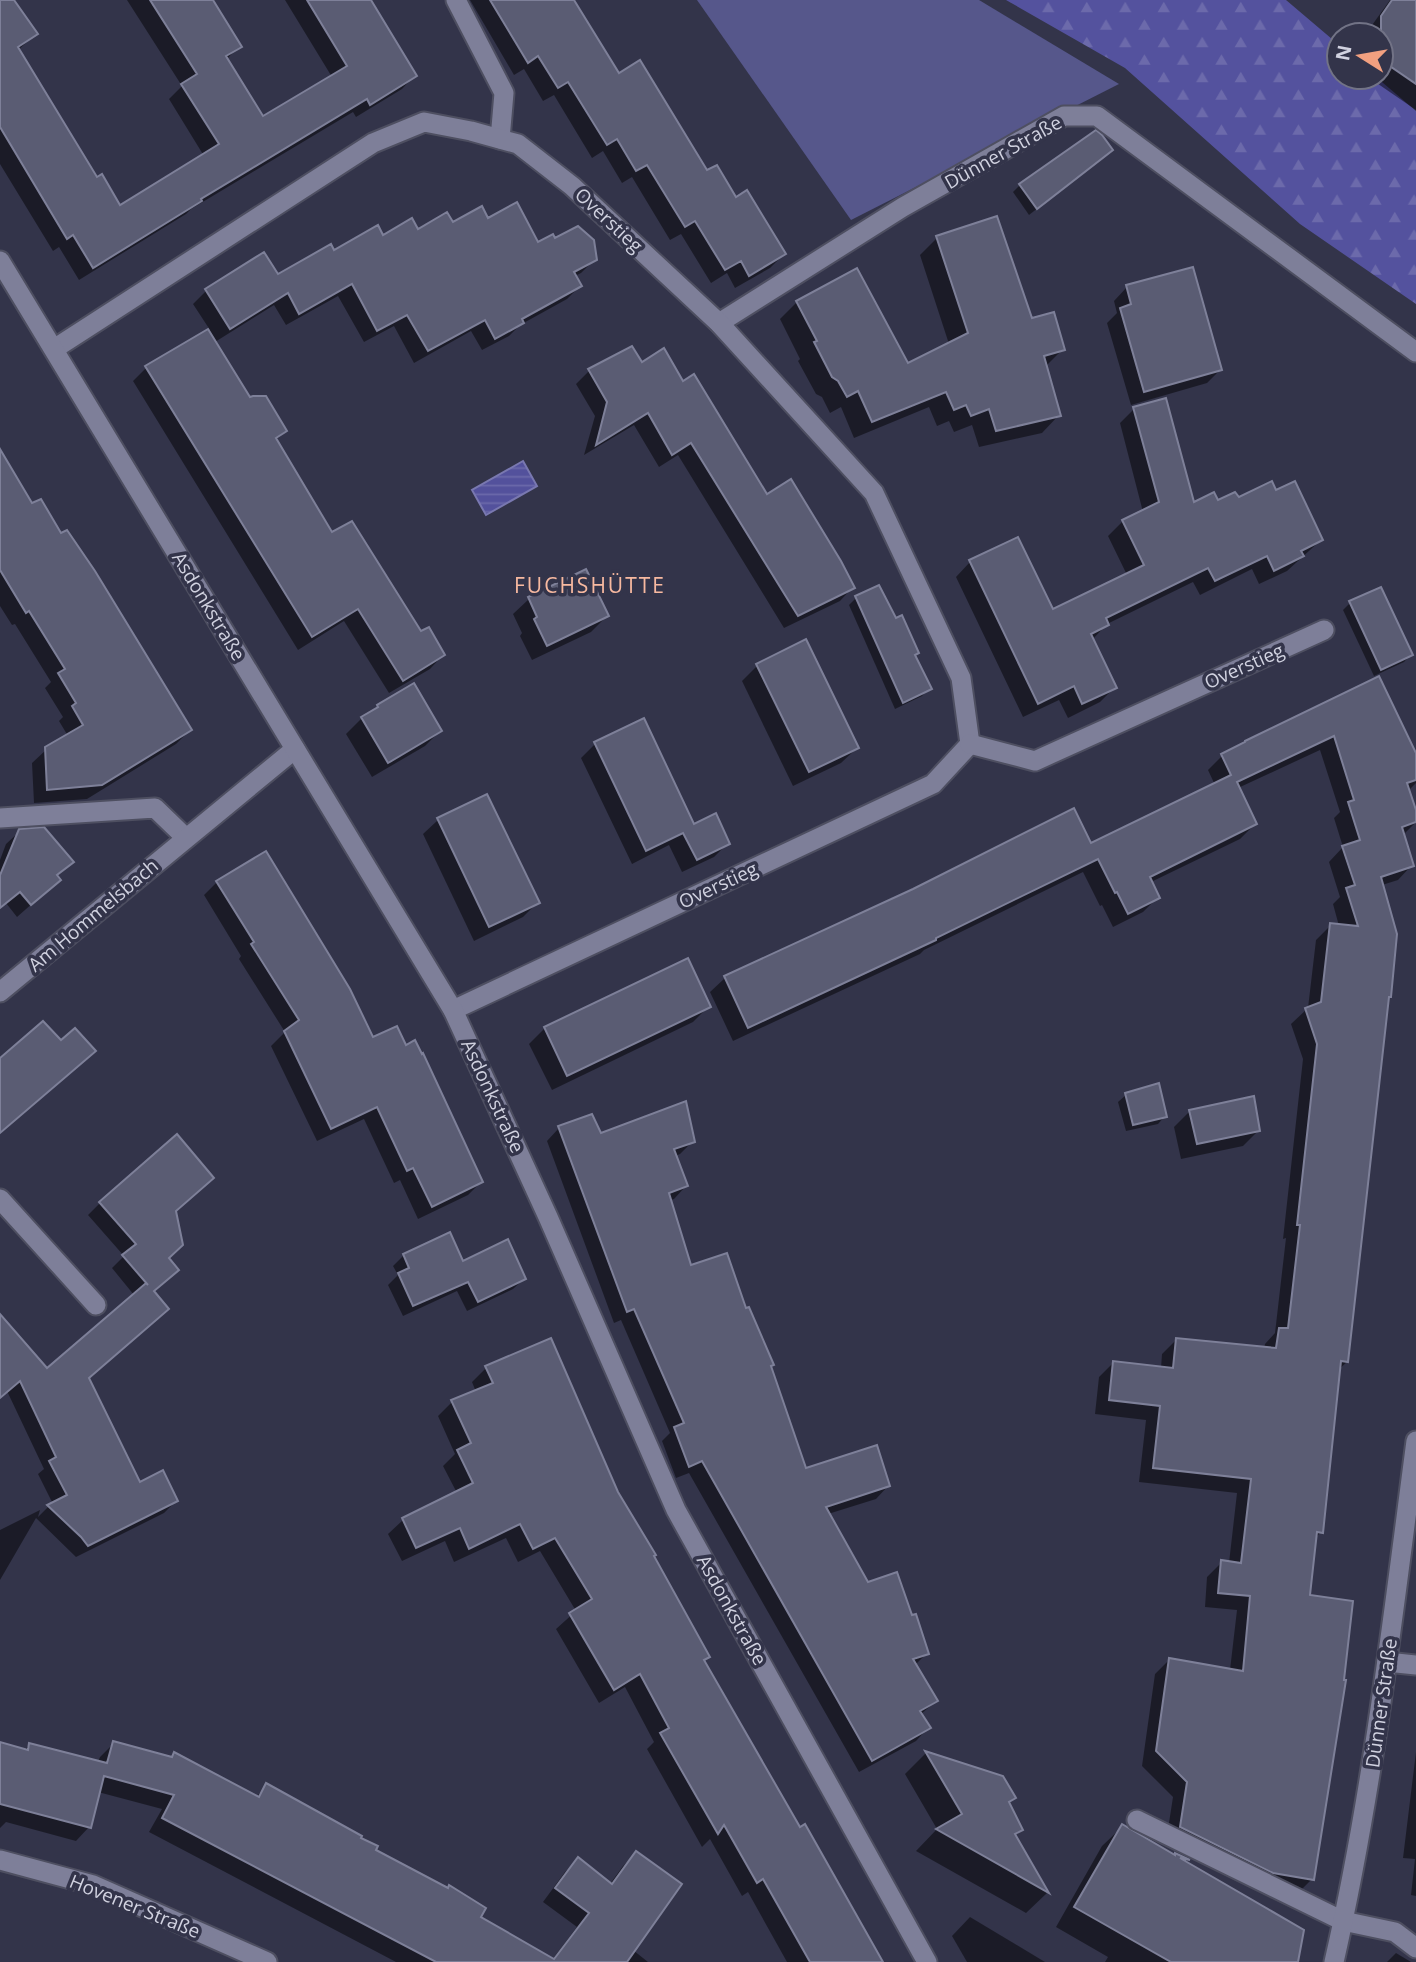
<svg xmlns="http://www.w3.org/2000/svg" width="1416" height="1962" viewBox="0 0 1416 1962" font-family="'Open Sans',sans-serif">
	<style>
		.green { fill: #56578b }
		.forest { fill: url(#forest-firs) }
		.water { fill: url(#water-rules); stroke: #7978b0; stroke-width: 2 }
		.shadow { fill: #0007 }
		.building { fill: #5a5c73; stroke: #7e8099; stroke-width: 2 }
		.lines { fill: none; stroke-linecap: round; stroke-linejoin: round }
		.service-casing { stroke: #4e4f61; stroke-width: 23 }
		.minor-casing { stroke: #4e4f61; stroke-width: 23 }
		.tertiary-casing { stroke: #4e4f61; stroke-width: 23 }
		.service { stroke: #7e7f99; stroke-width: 19 }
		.minor { stroke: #7e7f99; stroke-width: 19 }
		.tertiary { stroke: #7e7f99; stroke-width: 19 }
		.labels { text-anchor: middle; stroke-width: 7; stroke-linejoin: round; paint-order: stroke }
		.street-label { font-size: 19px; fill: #d1d2e0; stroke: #33344a }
		.neighbourhood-label { font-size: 21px; letter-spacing: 2px; fill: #f7b9a0; stroke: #33344a }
	</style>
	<defs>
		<pattern id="forest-firs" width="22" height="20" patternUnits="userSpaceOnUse" patternTransform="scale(1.75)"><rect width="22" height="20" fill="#54529e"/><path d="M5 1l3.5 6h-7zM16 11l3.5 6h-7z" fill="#6c6aab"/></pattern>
		<pattern id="water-rules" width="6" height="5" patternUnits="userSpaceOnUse" patternTransform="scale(1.75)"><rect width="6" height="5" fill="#53519c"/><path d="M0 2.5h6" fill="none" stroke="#6b69aa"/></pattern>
	</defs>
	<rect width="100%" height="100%" fill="#33344a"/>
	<!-- green -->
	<path class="green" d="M697 0H979L1119 84 851 220Z"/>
	<!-- forest -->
	<path class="forest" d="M1006 0H1286L1339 45V77H1376L1416 111V304L1300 224 1125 68Z"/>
	<!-- water -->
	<path class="water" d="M523 461 537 486 486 515 472 490Z"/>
	<!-- shadow -->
	<g class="shadow">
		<path d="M0 0H12L36 34 18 50 97 180 120 208 204 156 169 99 182 86 127 0H211L239 46 226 60 263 119 332 77 285 0H369L415 75 402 89 356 117 353 112 191 209 186 214 79 280 59 247 53 251 0 164Z"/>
		<path d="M470 0H558L618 76 706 173 735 199 784 254 770 268 735 288 727 273 711 283 681 234 670 240 632 177 622 183 603 151 592 158 554 95 543 101 524 69 514 75Z"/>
		<path d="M1390 0 1416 1V110L1368 77H1381V35H1365Z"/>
		<path d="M1111 150 1029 215 1013 192 1020 185Z"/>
		<path d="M487 220 538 244 555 240 595 259 581 273 575 276 580 286 567 299 520 325 509 336 482 350 471 331 414 363 394 326 364 342 338 296 286 325 274 305 215 342 250 400 285 430 275 441 332 534 420 633 443 655 430 669 389 693 344 621 298 650 133 381 146 368 210 330 193 304 206 291 277 276 333 252 383 238 452 225Z"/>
		<path d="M937 238 1063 349 1045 367 1059 415 1042 433 979 447 972 425 954 432 949 421 937 426 929 407 854 438 841 407 830 413 822 397 816 394 798 361 800 359 780 319 797 302 907 365 949 344 920 255Z"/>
		<path d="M1127 287 1220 370 1207 383 1131 405 1107 323 1117 313 1114 301Z"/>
		<path d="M642 364 683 383 766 497 853 587 840 601 784 628 678 455 659 467 634 425 584 455 595 416 576 384 589 371Z"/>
		<path d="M1134 409 1193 504 1217 503 1275 492 1321 540 1287 571 1259 584 1252 569 1200 595 1193 582 1107 624 1092 640 1115 687 1100 702 1068 718 1059 700 1023 717 956 577 970 562 1053 611 1127 575 1108 536 1123 521 1143 512 1120 423Z"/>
		<path d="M0 481 190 730 176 744 87 799 34 803 32 763 47 749 68 736 59 721 63 717 45 688 51 682 15 624 12 625 0 606Z"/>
		<path d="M585 571 607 616 591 632 532 660 520 636 522 633 513 614 529 599Z"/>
		<path d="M856 598 929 688 922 696 895 709 849 605Z"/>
		<path d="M1350 603 1411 654 1404 662 1374 676 1343 610Z"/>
		<path d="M758 665 857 748 841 763 793 786 742 681Z"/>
		<path d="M1379 679 1416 758V783L1408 791 1416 816V822L1403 835 1412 865 1398 880 1382 885 1347 1362 1338 1370 1321 1532 1314 1539 1308 1597 1312 1879 1298 1893 1166 1842 1173 1797 1142 1766 1155 1674 1169 1660 1230 1670 1237 1610 1205 1607 1207 1577 1222 1562 1229 1563 1237 1493 1139 1482 1146 1420 1095 1414 1099 1377 1114 1362 1161 1368 1162 1354 1177 1339 1264 1349 1265 1344 1275 1333 1286 1238 1283 1239 1303 1059 1291 1024 1308 1008 1316 940 1331 925 1339 926 1333 904 1340 897 1329 862 1343 847 1334 818 1340 812 1320 750 1238 788 1255 824 1240 839 1151 882 1158 897 1143 912 1113 927 1102 905 1100 906 1083 872 924 950 920 954 733 1041 710 992 725 978 1090 845 1215 785 1208 770 1222 756Z"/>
		<path d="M413 685 440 731 425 746 372 777 346 734 362 718 378 707Z"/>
		<path d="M595 744 694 826 728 843 714 857 682 872 669 845 632 864 581 758Z"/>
		<path d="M438 820 538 902 523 917 474 941 423 834Z"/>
		<path d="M20 831 71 862 56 877 59 880 17 917 6 903 0 908V860L6 844Z"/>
		<path d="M217 882 373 1039 481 1182 468 1195 418 1219 400 1180 394 1183 364 1119 317 1141 271 1046 285 1032 239 959 241 956 204 895Z"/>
		<path d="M709 1006 693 1022 552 1090 529 1044 545 1028Z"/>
		<path d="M1126 1095 1165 1116 1158 1124 1126 1131 1118 1102Z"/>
		<path d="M1190 1111 1259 1130 1243 1146 1181 1159 1174 1127Z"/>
		<path d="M559 1128 600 1135 693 1141 680 1154 675 1156 686 1186 674 1199 670 1200 690 1268 745 1310 769 1367 805 1470 888 1486 876 1499 828 1514 867 1585 911 1617 927 1653 915 1665 936 1701 920 1715 928 1728 916 1741 859 1772 689 1473 676 1478 662 1441 670 1433 621 1320 614 1323 547 1141Z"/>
		<path d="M100 1203 175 1212 167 1259 152 1292 88 1379 139 1484 176 1501 164 1513 76 1557 36 1518 0 1580V1530L40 1510 38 1517 48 1507 53 1504 38 1474 44 1469 7 1391 0 1398V1316L47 1371 134 1295 112 1268 124 1256 88 1215Z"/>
		<path d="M404 1255 463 1263 524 1279 513 1289 467 1311 457 1291 403 1316 388 1285 398 1275 393 1266Z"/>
		<path d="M486 1368 616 1492 708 1656 703 1661 799 1830 881 1962H787L748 1892 742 1896 710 1839 702 1847 647 1749 654 1742 625 1687 599 1703 556 1629 576 1611 540 1551 518 1562 506 1538 454 1562 445 1541 402 1561 388 1534 403 1520 457 1493 443 1466 455 1454 438 1416 452 1402 476 1392 472 1382Z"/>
		<path d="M114 1743 171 1758 174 1754 256 1797 267 1786 479 1918 552 1960 577 1927 543 1902 565 1872 578 1860 610 1884 623 1866 636 1853 633 1950 648 1962H396L149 1832 162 1809 98 1792 89 1827 76 1841 6 1822 0 1828V1744L24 1751 30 1744 98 1762 100 1757Z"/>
		<path d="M1416 1752V1896L1411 1895 1415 1859 1403 1858Z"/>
		<path d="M926 1753 1001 1777 1013 1798 1008 1804 1021 1830 1014 1837 1047 1893 1026 1913 916 1851 937 1829 905 1774Z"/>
		<path d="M1122 1827 1174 1857 1176 1855 1187 1860 1184 1863 1296 1962H1105L1108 1957 1056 1927 1102 1846Z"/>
		<path d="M970 1917 1045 1962H967L952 1936Z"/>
		<path d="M1396 1953 1411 1962H1387Z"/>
	</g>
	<!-- building -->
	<g class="building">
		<path d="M0 0H14L38 34 18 47 97 177 102 174 120 205 219 144 181 84 197 74 150 0H213L242 47 226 56 263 116 347 66 307 0H371L417 76 370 105 367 99 201 199 202 201 93 268 73 235 67 239 0 127Z"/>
		<path d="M490 0H574L619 73 640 60 707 170 717 165 736 197 747 190 786 254 749 276 741 261 725 270 695 221 685 227 647 165 636 171 617 139 607 145 568 82 558 88 538 56 528 63Z"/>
		<path d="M1392 0H1416V84L1381 60V16Z"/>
		<path d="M1096 130 1102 135 1113 150 1037 209 1019 184Z"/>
		<path d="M517 202 538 242 553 234 555 238 578 226 594 240 597 260 574 272 582 286 522 319 524 323 495 339 485 320 428 351 407 315 377 331 352 284 299 314 288 293 230 329 205 289 264 252 278 274 331 244 334 250 378 225 383 235 412 218 418 229 447 212 453 222 482 206 488 218Z"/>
		<path d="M997 216 1032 318 1054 312 1065 350 1044 356 1061 416 996 431 989 409 971 416 966 405 954 410 946 392 872 422 858 391 847 397 838 381 832 377 814 342 817 341 796 301 857 268 908 363 968 333 936 236Z"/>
		<path d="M1193 267 1222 370 1144 392 1120 308 1131 304 1126 285Z"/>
		<path d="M208 329 250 397 253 396H266L287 431 276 438 332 532 352 521 421 631 429 627 445 655 403 681 358 609 312 637 145 366Z"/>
		<path d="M632 346 642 362 664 348 683 381 694 374 767 494 791 479 841 561 855 588 798 616 691 443 672 455 648 413 596 445 607 402 588 369Z"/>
		<path d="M1166 398 1194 502 1214 492 1218 500 1235 492 1239 497 1272 481 1276 490 1295 481 1323 540 1301 551 1304 556 1274 571 1267 556 1215 581 1208 568 1106 618 1109 625 1091 634 1117 688 1082 704 1074 686 1038 704 969 560 1018 537 1053 609 1144 565 1122 520 1159 502 1133 407Z"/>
		<path d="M0 449 32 503 41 499 61 533 67 530 95 571 192 730 102 785 47 790 45 747 83 725 72 706 76 703 58 673 65 669 29 611 26 613 0 570Z"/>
		<path d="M586 569 609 616 547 646 534 619 537 617 528 597Z"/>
		<path d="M879 585 896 618 902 615 919 653 915 655 932 689 903 703 855 596Z"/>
		<path d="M1381 587 1413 655 1381 670 1349 601Z"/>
		<path d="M806 639 859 748 809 772 756 664Z"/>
		<path d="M1379 676 1416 753V780L1407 783 1416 810V822L1402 827 1414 866 1381 877 1397 934 1391 997H1389L1348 1362 1341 1361 1323 1533 1317 1532 1310 1595 1353 1601 1344 1680H1346L1314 1880 1273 1873 1180 1827 1187 1782 1156 1751 1169 1658 1243 1671 1250 1596 1218 1593 1221 1560 1241 1563 1251 1479 1153 1468 1160 1406 1109 1400 1113 1361 1173 1368 1176 1338 1276 1348 1279 1328H1288L1300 1225H1297L1317 1044 1305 1008 1321 1002 1330 923 1358 926 1346 888 1355 885 1342 846 1360 840 1348 802 1354 800 1334 736 1237 782 1257 824 1150 877 1160 898 1128 914 1117 892 1115 893 1098 859 936 938V940L748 1028 724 976 913 889 1074 808 1091 843 1231 775 1221 754 1245 742V741Z"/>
		<path d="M414 683 442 731 388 763 361 717 378 707 377 705Z"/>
		<path d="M644 718 694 824 716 813 730 844 697 860 683 833 646 851 594 742Z"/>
		<path d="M487 794 540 903 489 927 437 818Z"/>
		<path d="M44 827 74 862 57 875 61 880 31 905 20 892 0 908V875L19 829Z"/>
		<path d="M266 851 350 989 373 1037 397 1026 406 1045 415 1040 422 1054 423 1053 483 1182 432 1207 413 1168 407 1171 377 1107 331 1129 284 1031 299 1020 251 944 254 942 216 881Z"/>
		<path d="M688 958 711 1007 567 1076 544 1027Z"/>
		<path d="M43 1021 61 1040 75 1028 96 1051 0 1133V1058Z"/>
		<path d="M1159 1083 1167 1117 1133 1125 1125 1093Z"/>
		<path d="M1254 1096 1260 1131 1197 1144 1189 1110Z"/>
		<path d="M686 1101 695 1142 674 1149 688 1186 669 1193 691 1265 727 1253 746 1308 749 1307 774 1365 771 1366 806 1468 877 1445 890 1486 826 1507 868 1582 897 1572 912 1615 916 1614 929 1654 913 1659 938 1701 920 1711 931 1728 872 1761 702 1461 689 1467 674 1427 684 1423 634 1309 627 1312 558 1126 592 1114 601 1133Z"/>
		<path d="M177 1134 214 1178 176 1211 183 1245 169 1258 179 1270 154 1291 169 1309 89 1378 140 1482 163 1470 178 1501 88 1546 81 1537 47 1505 67 1495 49 1461 56 1457 20 1381 0 1398V1314L47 1368 146 1283 148 1285 122 1255 136 1244 99 1202Z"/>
		<path d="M450 1232 463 1261 508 1239 526 1279 478 1302 468 1282 413 1306 398 1273 409 1268 403 1254Z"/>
		<path d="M551 1338 618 1492 656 1555 654 1556 710 1657 704 1660 800 1827 805 1824 883 1962H810L763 1879 757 1883 724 1825 718 1834 660 1733 669 1728 640 1674 614 1690 569 1613 592 1599 555 1538 533 1549 520 1524 469 1549 460 1528 416 1548 402 1518 473 1483 457 1450 471 1443 451 1400 493 1383 485 1366Z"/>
		<path d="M113 1741 172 1757 174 1752 259 1797 266 1783 362 1836 361 1838 378 1846 376 1850 448 1888 449 1885 486 1908 481 1917 554 1959 589 1913 555 1888 578 1857 612 1884 636 1851 682 1884 627 1962H436L162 1818 174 1795 104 1776 91 1828 0 1804V1742L28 1750 29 1743 107 1763Z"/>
		<path d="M925 1751 1003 1776 1016 1798 1009 1802 1023 1830 1015 1834 1049 1893 936 1829 962 1814Z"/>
		<path d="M1122 1824 1175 1855V1853L1190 1860 1180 1858 1304 1930 1298 1962H1171L1074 1907Z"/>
	</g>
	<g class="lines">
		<defs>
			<g id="service">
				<path d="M456 0 504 93 500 139"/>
				<path d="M719 323 903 207 1064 116H1097L1416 352"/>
				<path d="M1387 1662 1416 1665"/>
				<path d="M1137 1820 1343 1921 1395 1932 1416 1948"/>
			</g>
			<g id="minor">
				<path d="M54 349 373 143 424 122 471 131 518 144 572 186 719 323 874 493 961 678 970 744 933 784 453 1010"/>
				<path d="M970 744 1035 761 1324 630"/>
				<path d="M0 818 155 808 186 838"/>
				<path d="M0 992 295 749"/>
				<path d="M0 1199 96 1305"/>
				<path d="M0 1860 93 1885 267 1962"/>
			</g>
			<g id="tertiary">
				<path d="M0 261 453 1010 548 1217 676 1510 927 1962"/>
				<path d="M1334 1962C1373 1791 1393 1615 1416 1441"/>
			</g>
		</defs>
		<!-- service casing -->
		<use href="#service" class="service-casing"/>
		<!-- minor casing -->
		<use href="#minor" class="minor-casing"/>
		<!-- tertiary casing -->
		<use href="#tertiary" class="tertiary-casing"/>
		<!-- service -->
		<use href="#service" class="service"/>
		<!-- minor -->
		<use href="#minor" class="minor"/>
		<!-- tertiary -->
		<use href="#tertiary" class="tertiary"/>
	</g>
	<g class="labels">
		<!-- street labels -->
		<g class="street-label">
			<text transform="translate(1003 152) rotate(-29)" y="7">Dünner Straße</text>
			<text transform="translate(609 220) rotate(43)" y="7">Overstieg</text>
			<text transform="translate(209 606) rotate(59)" y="7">Asdonkstraße</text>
			<text transform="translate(1244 666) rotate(-24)" y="7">Overstieg</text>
			<text transform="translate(718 885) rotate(-25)" y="7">Overstieg</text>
			<text transform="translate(93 915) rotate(-40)" y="7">Am Hommelsbach</text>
			<text transform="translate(493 1096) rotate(65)" y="7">Asdonkstraße</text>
			<text transform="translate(732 1610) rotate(61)" y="7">Asdonkstraße</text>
			<text transform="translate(1381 1703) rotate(-82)" y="7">Dünner Straße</text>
			<text transform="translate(135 1906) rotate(22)" y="7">Hovener Straße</text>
		</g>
		<!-- neighbourhood labels -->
		<g class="neighbourhood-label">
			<text x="590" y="593">FUCHSHÜTTE</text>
		</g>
	</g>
	<!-- north arrow -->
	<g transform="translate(1360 56) rotate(281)"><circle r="33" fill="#33344a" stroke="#727386" stroke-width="2"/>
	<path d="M0-5L12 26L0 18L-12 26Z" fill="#f2a080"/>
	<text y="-10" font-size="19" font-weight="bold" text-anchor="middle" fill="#d1d2e0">N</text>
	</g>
</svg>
